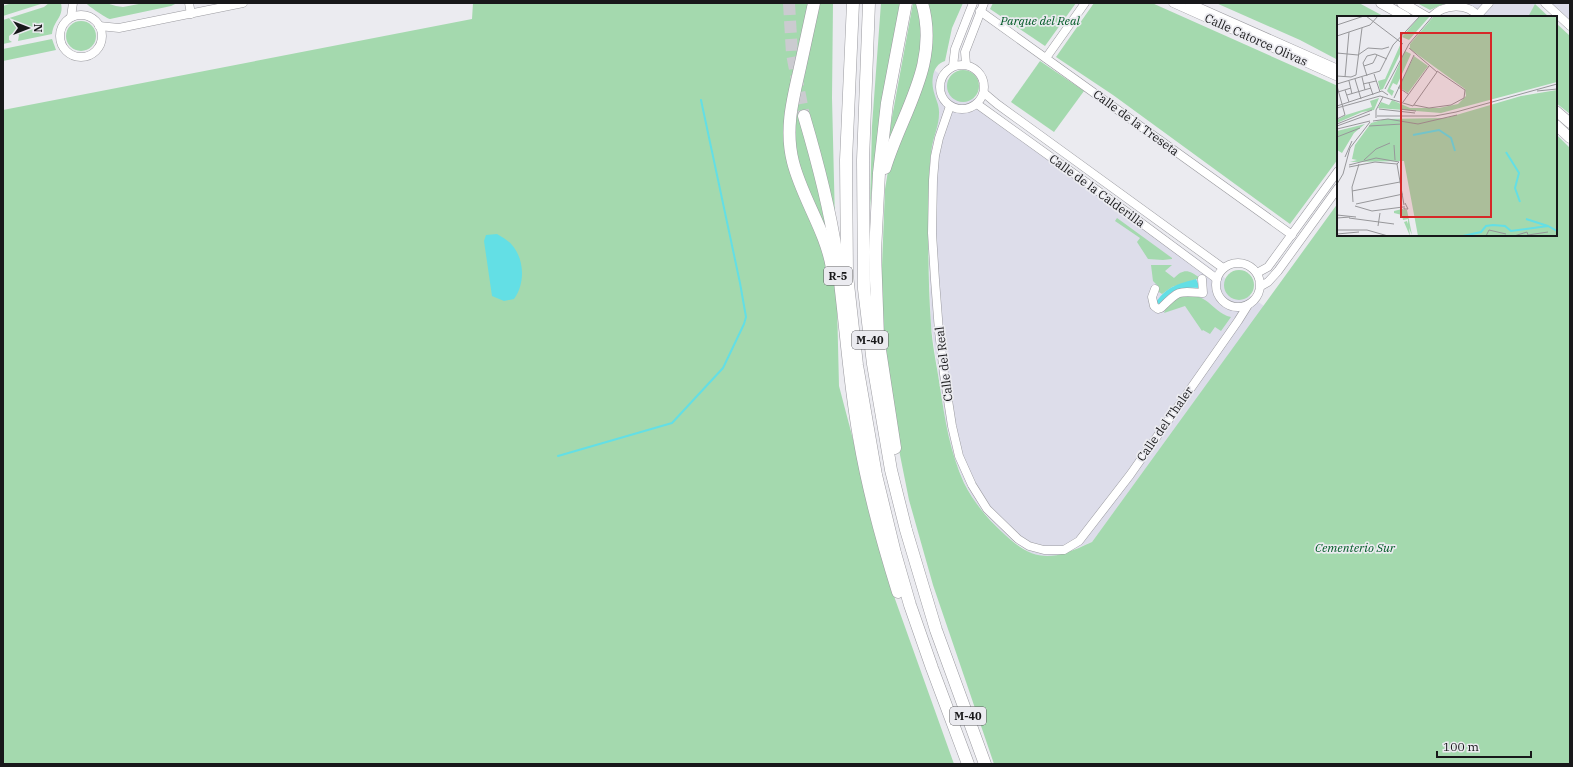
<svg xmlns="http://www.w3.org/2000/svg" width="1573" height="767" viewBox="0 0 1573 767" font-family="'IBM Plex Serif',serif">
	<style>
		.built { fill: #ddddea }
		.green { fill: #a4d9ae }
		.water { fill: #63dfe5 }
		.lines { fill: none; stroke-linecap: round; stroke-linejoin: round }
		.stream { stroke: #63dfe5; stroke-width: 2 }
		.highway-tunnel { stroke: #cbcbd0; stroke-width: 12; stroke-dasharray: 12 6; stroke-linecap: butt }
		.minor-casing { stroke: #9b9ba0; stroke-width: 9 }
		.major-casing { stroke: #9b9ba0; stroke-width: 11 }
		.highway-casing { stroke: #9b9ba0; stroke-width: 13 }
		.minor { stroke: #fff; stroke-width: 8 }
		.major { stroke: #fff; stroke-width: 10 }
		.highway { stroke: #fff; stroke-width: 12 }
		.labels { text-anchor: middle; stroke-width: 3.5; stroke-linejoin: round; paint-order: stroke }
		.shield { fill: #ebebf0; stroke: #57575a; stroke-width: 1 }
		.shield-label { font-size: 11px; font-weight: bold; fill: #18181a }
		.park-label { font-size: 12px; font-style: italic; fill: #005a26; stroke: #ebebf0 }
		.street-label { font-size: 12px; fill: #18181a; stroke: #ebebf0 }
		.inset-river { fill: none; stroke: #63dfe5; stroke-width: 2 }
		.inset-road { fill: none; stroke: #97979a; stroke-width: 1 }
		.view { fill: #d62828; fill-opacity: 0.15; stroke: #d62828; stroke-width: 2 }
		.inset-edge { fill: none; stroke: #18181a; stroke-width: 2 }
	</style>
	<rect width="100%" height="100%" fill="#ebebf0"/>
	<!-- built -->
	<g class="built">
		<path d="M1455 3H1536L1529 17H1484L1472 7Z"/>
		<path d="M1544 3H1570V31Z"/>
		<path d="M934 70 1264 306 1092 542 1055 557 1038 556 1032 554 1006 536 993 523 975 502 965 484 953 455 945 418 931 325 928 236 929 174 934 98 932 87V78Z"/>
	</g>
	<!-- green -->
	<g class="green">
		<path d="M12 3H44L3 16V6Z"/>
		<path d="M49 3H61C64 18 54 19 52 34L18 41 19 35 14 32 9 36V40L12 42 3 44V20L44 7Z"/>
		<path d="M86 3H106L116 6 123 7 144 3H177L171 6 110 19C106 18 88 6 86 3Z"/>
		<path d="M473 3H833L832 98 839 386 895 599 954 764H3V110L472 19Z"/>
		<path d="M881 3H902L874 169 870 208 872 126Z"/>
		<path d="M913 3H963L952 28 945 61C938 63 934 69 933 76 930 93 940 101 939 114 939 125 934 135 932 146 929 164 929 182 929 200 928 241 928 283 931 324 932 345 937 366 940 387 945 420 950 452 964 483 973 501 986 517 1001 531 1035 564 1051 561 1092 542L1338 203V235H1556V134L1570 148V764H994L933 585 909 500 900 455 882 336V266L885 189 888 171 920 70 886 150Z"/>
		<path d="M993 3H1076L1045 46 990 9Z"/>
		<path d="M1094 3H1152L1338 86V159L1290 224 1113 95 1056 57Z"/>
		<path d="M1216 3H1359L1385 17H1338V60L1300 40Z"/>
		<path d="M1417 3H1446L1430 10Z"/>
		<path d="M1535 4 1549 17H1528Z"/>
		<circle cx="81" cy="36" r="15"/>
		<path d="M1556 23 1570 36V114L1556 103Z"/>
		<path d="M52 39 56 50 3 61V49Z"/>
		<path d="M1040 61 1084 91 1054 132 1011 102Z"/>
		<circle cx="963" cy="86" r="16"/>
		<path d="M1117 218 1172 258V259L1163 260 1148 259 1137 242 1140 238 1115 221Z"/>
		<path d="M1151 265H1172L1165 271 1174 278C1184 268 1189 270 1200 278L1172 287 1162 294 1159 292V287L1153 281Z"/>
		<circle cx="1239" cy="285" r="15"/>
		<path d="M1180 294C1189 295 1197 295 1205 300 1214 306 1220 315 1231 317L1221 331 1215 327 1210 334 1203 330 1202 331 1185 306 1164 313 1166 308Z"/>
	</g>
	<!-- water -->
	<g class="water">
		<path d="M497 234C502 237 509 241 512 245 525 260 525 284 514 299L504 301 492 296 484 241 486 235Z"/>
		<path d="M1196 279 1200 288C1180 287 1172 288 1160 305L1156 302C1168 286 1178 284 1196 279Z"/>
	</g>
	<g class="lines">
		<!-- stream -->
		<path class="stream" d="M558 456 672 423 723 368 744 324 746 317 740 283 701 100"/>
		<!-- highway-tunnel -->
		<path class="highway-tunnel" d="M789 3 792 54 804 116"/>
		<defs>
			<g id="minor">
				<path d="M189 3 191 14"/>
				<path d="M1173 3 1338 77"/>
				<path d="M1189 3 1338 69"/>
				<path d="M1545 3 1570 26"/>
				<path d="M980 11 1292 235"/>
				<circle cx="81" cy="36" r="21"/>
				<path d="M1478 15 1489 3"/>
				<path d="M71 17 73 3"/>
				<path d="M1431 17C1444 4 1467 2 1479 17"/>
				<path d="M99 26 119 28 243 3"/>
				<path d="M1046 58 1085 3"/>
				<path d="M966 64 965 52 984 3"/>
				<circle cx="962" cy="87" r="22"/>
				<path d="M953 66 955 49 973 3"/>
				<path d="M984 93 997 104 1223 268"/>
				<path d="M977 104 1105 196 1217 279"/>
				<path d="M950 106 939 138 935 156 933 180 932 233 935 280 939 331 944 374 952 426 959 456 972 485 987 509 1018 539 1029 546 1044 550H1064L1079 541 1130 475 1238 321 1248 305"/>
				<circle cx="1238" cy="285" r="22"/>
				<path d="M1257 273 1268 267 1338 171"/>
				<path d="M1261 286 1268 282 1278 271 1338 188"/>
				<path d="M1155 289 1152 297 1154 306 1158 309 1161 308C1179 290 1178 291 1203 293L1202 279"/>
			</g>
			<g id="major">
				<path d="M1381 3 1406 17"/>
				<path d="M1402 3 1426 17"/>
				<path d="M1556 111 1570 123"/>
				<path d="M1556 125 1570 138"/>
			</g>
			<g id="highway">
				<path d="M814 3C809 26 804 49 799 72 792 102 785 131 793 162 802 198 826 231 832 268"/>
				<path d="M853 3 846 160 847 275 857 365 876 475 895 553 910 605 932 668 968 764"/>
				<path d="M869 3 863 160 864 289 873 364 891 470 906 530 936 630 985 764"/>
				<path d="M804 116C817 160 829 205 836 251 845 313 848 375 859 437 868 490 882 541 898 592"/>
				<path d="M885 168C902 112 940 64 922 3"/>
				<path d="M895 448 878 337 875 252 879 173 887 103 906 3"/>
			</g>
		</defs>
		<!-- minor casing -->
		<use href="#minor" class="minor-casing"/>
		<!-- major casing -->
		<use href="#major" class="major-casing"/>
		<!-- highway casing -->
		<use href="#highway" class="highway-casing"/>
		<!-- minor -->
		<use href="#minor" class="minor"/>
		<!-- major -->
		<use href="#major" class="major"/>
		<!-- highway -->
		<use href="#highway" class="highway"/>
	</g>
	<g class="labels">
		<!-- shield labels -->
		<g class="shield">
			<rect x="824" y="267" width="28" height="18" rx="3"/>
			<rect x="852" y="331" width="36" height="18" rx="3"/>
			<rect x="950" y="707" width="36" height="18" rx="3"/>
		</g>
		<g class="shield-label">
			<text x="838" y="280">R-5</text>
			<text x="870" y="344">M-40</text>
			<text x="968" y="720">M-40</text>
		</g>
		<!-- park labels -->
		<g class="park-label">
			<text x="1040" y="25">Parque del Real</text>
			<text x="1355" y="552">Cementerio Sur</text>
		</g>
		<!-- street labels -->
		<g class="street-label">
			<text transform="translate(1256 40) rotate(24)" y="4">Calle Catorce Olivas</text>
			<text transform="translate(1136 123) rotate(36)" y="4">Calle de la Treseta</text>
			<text transform="translate(1097 191) rotate(36)" y="4">Calle de la Calderilla</text>
			<text transform="translate(944 364) rotate(-97)" y="4">Calle del Real</text>
			<text transform="translate(1165 424) rotate(-55)" y="4">Calle del Thaler</text>
		</g>
	</g>
	<!-- overview -->
	<g transform="translate(1337 16)">
		<rect width="220" height="220" fill="#ebebf0"/>
		<path d="M83 0H93L72 24 65 21ZM97 0H220V66L104 97 41 92 44 86 52 89 55 84 73 92H102L121 88 129 80 128 73 73 33V28ZM64 27 65 34 46 73 43 74 41 65 48 63ZM68 35 74 38 60 69 56 67 53 73 57 75 55 80 50 75ZM77 40 91 50 71 77 62 71ZM220 74V220H81L67 145 13 146 20 144 15 143 18 129 34 107 48 103 109 102 184 80ZM42 82 37 94 25 96 0 107V104L9 99 35 91 33 85ZM28 108 17 117 5 137 0 134V115ZM65 193 70 194 75 219 72 212 73 220 67 206 70 205 71 208V203L66 204 65 199 57 197V195Z" fill="#a4d9ae"/>
		<path class="inset-river" d="M76 119 102 114 114 122 118 135M169 136 182 157 178 172 183 186M189 203 211 210M126 220 144 216 149 210 156 209 168 210 174 215 211 210 220 215"/>
		<path class="inset-road" d="M29 0 66 28M0 9 27 0M0 20 33 9 41 0M0 37 21 39 31 32 45 33 52 31M27 50 36 47 40 39M37 58 43 76M0 60 14 61 19 59 25 12M30 60 26 47 30 40 38 38 50 43M8 61 12 16M25 61 28 74M18 63 24 83M12 65 15 78M32 67 36 79M0 68 43 55 56 29 83 0M26 68 39 65M0 70 8 99 0 103M61 71 71 78M48 73 72 28 96 0M8 74 12 86M200 75 220 73M1 76 14 72M10 79 34 72M57 82 77 39M66 86 92 50M77 89 92 92 114 89 127 82 128 74 100 55M0 90 45 75 51 79M0 92 43 80 76 90 100 56 72 32M42 93 78 97M63 93 79 95M40 100H98L119 96 220 68M39 102V94L46 81M36 105 51 103 81 108 120 99M0 108 35 94M0 110 33 98M32 110 65 108M0 113 33 105M0 121 23 112M57 129 58 144M8 141 15 125M27 144 39 133 53 127M60 148 67 189M12 151 38 146 60 148 62 146 39 142 12 149M0 168 6 158 13 132 33 106M15 175 63 166M16 186 15 171 22 148M19 188 66 178M18 190 35 195 66 191M67 190V193H71L68 187M0 199 19 201M0 202 13 201M12 202 57 208M41 210 43 197M0 214H30L51 220M0 218 22 216M191 219 211 216M149 220 152 214 169 218M177 220 190 216 191 219"/>
		<path class="view" d="M64 17H154V201H64Z"/>
		<rect width="220" height="220" class="inset-edge"/>
	</g>
	<!-- border -->
	<rect width="1573" height="767" fill="none" stroke="#18181a" stroke-width="8"/>
	<!-- north arrow -->
	<g transform="translate(28 28) rotate(90)" stroke="#ebebf0" stroke-width="3" paint-order="stroke">
	<path d="M0-3L7 15L0 10L-7 15Z" fill="#18181a"/>
	<text y="-6" font-size="11" font-weight="bold" text-anchor="middle" fill="#18181a">N</text>
	</g>
	<!-- scale -->
	<path d="M1437 751v6h94v-6" fill="none" stroke="#18181a" stroke-width="2"/>
	<text x="1443" y="751" font-size="12" fill="#18181a" stroke="#ebebf0" stroke-width="3" paint-order="stroke">100 m</text>
</svg>
